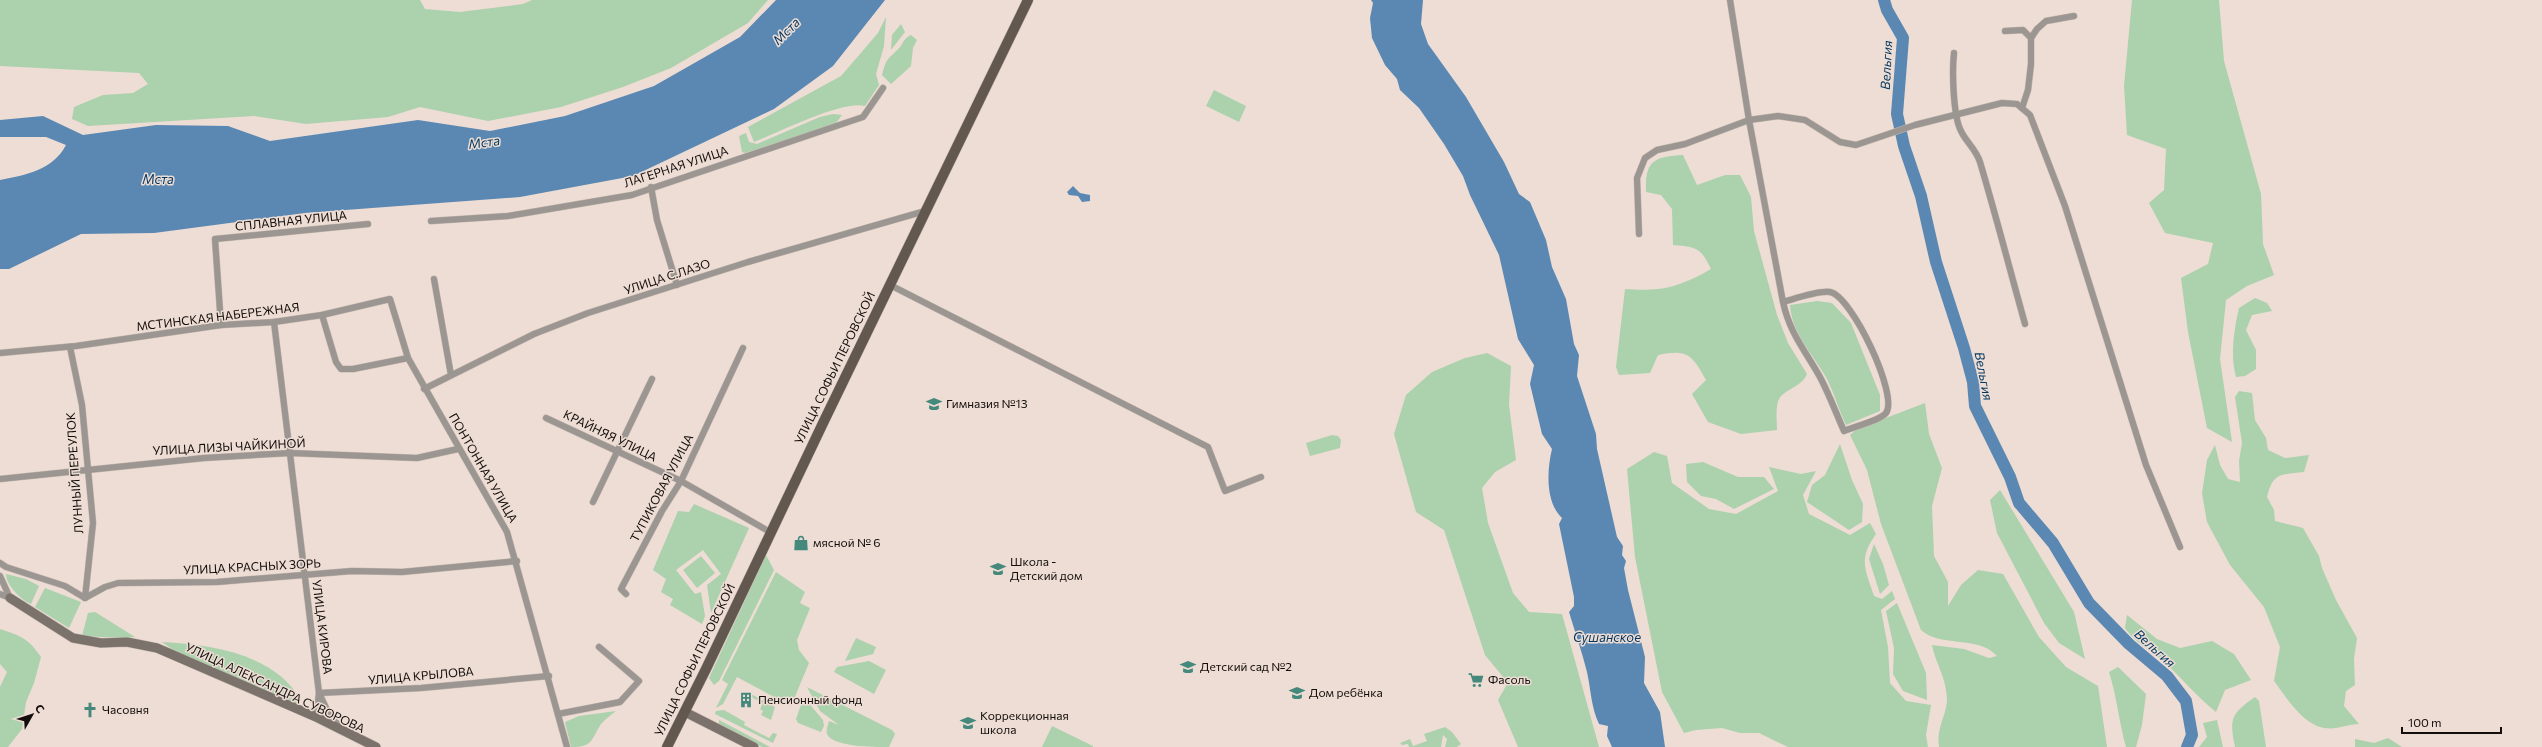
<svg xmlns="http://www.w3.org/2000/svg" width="2542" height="747" viewBox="0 0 2542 747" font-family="Commissioner,sans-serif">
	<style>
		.green { fill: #abd1ad }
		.water { fill: #5a88b3 }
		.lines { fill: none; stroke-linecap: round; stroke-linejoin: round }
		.river { stroke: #5a88b3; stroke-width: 12 }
		.street-casing { stroke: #c6b8b0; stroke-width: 7 }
		.secondary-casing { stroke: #c6b8b0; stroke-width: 10 }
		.primary-casing { stroke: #c6b8b0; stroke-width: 11 }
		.street { stroke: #9b9691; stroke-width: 6 }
		.secondary { stroke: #7a726b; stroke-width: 9 }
		.primary { stroke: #625850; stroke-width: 10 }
		.labels { text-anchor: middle; stroke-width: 3; stroke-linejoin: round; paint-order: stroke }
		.street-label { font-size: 12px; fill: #130d0b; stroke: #edddd4 }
		.poi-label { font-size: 12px; fill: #130d0b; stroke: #edddd4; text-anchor: start }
		.water-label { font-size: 13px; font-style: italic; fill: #00365f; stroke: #edddd4 }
	</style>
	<rect width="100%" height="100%" fill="#edddd4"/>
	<!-- green -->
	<g class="green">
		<path d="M0 0H420L425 9 460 12 523 4 532 0H768L748 23 671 68 623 87 561 107 488 121 420 107 388 117 306 124 254 116 88 126 72 119 74 107 103 95 133 93 148 84 139 73 0 66Z"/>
		<path d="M2132 0H2219L2224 61 2261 194 2263 244 2274 275 2247 286 2226 300 2220 359 2232 442 2207 428 2188 332 2181 278 2208 264 2213 243 2165 233 2149 203 2164 190 2166 149 2127 135 2124 86Z"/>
		<path d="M886 17 884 46 876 74 879 85 865 106C843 100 779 132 754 142L748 127 841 76 878 33Z"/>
		<path d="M901 24 905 32 891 50 892 35Z"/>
		<path d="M911 35 917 40 913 48 911 66 891 84 882 75C887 56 888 60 900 47 904 42 904 38 911 35Z"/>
		<path d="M1214 90 1246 106 1239 122 1206 106Z"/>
		<path d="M833 114 842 115 836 123 827 127 745 153 742 152 739 136 746 133 749 142 757 144 820 117Z"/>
		<path d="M1683 155 1697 185 1725 175H1740L1751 197 1754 231 1777 315 1788 343 1807 374C1802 387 1786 388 1779 399 1775 407 1777 421 1777 430L1741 434 1708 422 1692 394 1706 380C1692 355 1688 349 1658 355L1650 373 1619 375 1616 367 1625 289C1661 292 1680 287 1711 269 1701 248 1697 247 1673 245L1672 209 1661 195 1646 192C1645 160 1654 157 1683 155Z"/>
		<path d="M2255 298 2267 303 2272 311 2252 315 2246 330 2256 350V369L2245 376 2236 377C2230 355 2234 329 2239 308Z"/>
		<path d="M1817 301 1832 303 1851 323 1880 395V411L1846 425C1839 410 1834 393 1827 379 1813 354 1792 334 1790 305Z"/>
		<path d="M1487 353 1511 366 1509 405 1516 460 1495 472 1482 488 1488 523 1513 593 1529 612 1562 614 1599 747H1518L1498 700 1506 686 1504 678 1485 655 1444 530 1416 512 1394 434 1406 395 1432 372 1465 358Z"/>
		<path d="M2239 391 2252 393 2255 420 2266 438 2268 450 2285 458 2309 455 2304 472C2281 475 2273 472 2267 497L2274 510 2275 521 2303 528 2319 556 2322 568 2336 600 2357 638 2354 659 2355 685 2346 691 2344 706 2359 724C2347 724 2337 730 2325 728 2303 725 2286 697 2274 681L2280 647 2264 607 2230 565 2207 522 2202 493 2207 460 2215 445 2220 465 2228 479 2240 482 2239 461 2242 443 2235 397Z"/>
		<path d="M1925 403 1929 434 1942 468 1932 506 1934 556 1948 582V606L1961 585 1978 570 2003 574 2039 637 2066 667 2098 686 2107 747H1939C1936 727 1947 715 1947 699 1946 676 1936 665 1932 645L1964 649 1989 658 1997 656C1978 635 1941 648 1921 630L1881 524 1867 470 1850 435 1857 429Z"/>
		<path d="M1332 435 1338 436 1341 440 1340 448 1310 456 1306 443Z"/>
		<path d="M1840 444 1852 480 1863 504 1862 522 1849 530 1807 502 1812 485 1825 475Z"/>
		<path d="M1654 452 1667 456 1672 483 1709 509 1736 514 1778 491 1769 467 1801 474 1816 471 1803 495 1809 514 1850 535 1870 523 1876 534C1858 559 1865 569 1874 596L1882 599 1892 591 1895 599 1881 610 1888 647 1890 683 1906 701 1931 705 1926 735 1928 747H1788L1759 733H1740L1722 728 1696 730 1684 733 1662 692 1635 557 1627 469Z"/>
		<path d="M1703 462 1738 477H1764L1774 489 1734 509 1716 499 1701 496 1687 482 1686 464Z"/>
		<path d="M2000 490 2074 612 2085 659 2059 643 2044 623 1997 533 1990 500Z"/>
		<path d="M694 504 749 528 711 613 707 585 721 574 703 550 676 570 695 594 701 592 705 616 702 624 670 605 673 599 661 592 666 579 653 570 678 511 689 512Z"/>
		<path d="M1874 544 1883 564 1889 585 1880 594 1869 559Z"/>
		<path d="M766 555 774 570 719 681 714 685 709 678Z"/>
		<path d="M701 556 715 573 697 588 683 570Z"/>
		<path d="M776 572 805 592 800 603 810 608 797 640 799 650 809 663 791 706 737 677 723 704 716 708 728 684 722 680Z"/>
		<path d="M6 574 26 579 39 586 31 604C21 600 6 585 6 574Z"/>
		<path d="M45 588 81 602 69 628 35 607Z"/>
		<path d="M1897 603 1926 673 1927 700 1903 691 1893 674 1894 648 1886 611Z"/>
		<path d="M95 612 135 637 122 638 82 636 88 613Z"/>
		<path d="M2127 615 2157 639 2180 648 2212 641 2234 654 2251 680 2225 690 2216 712C2196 696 2181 677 2162 660 2146 647 2139 646 2125 628Z"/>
		<path d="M0 629C21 636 28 638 41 657L34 683 26 702 22 729 8 747H0V687L7 672 0 664Z"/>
		<path d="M856 638 876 647 873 654 845 661Z"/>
		<path d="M162 642C212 645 273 653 301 700L295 706 176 652Z"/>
		<path d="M869 661 886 670 874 694 834 672 837 667Z"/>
		<path d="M2118 667 2146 694 2142 725 2136 747H2126C2119 722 2117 697 2109 672Z"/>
		<path d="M807 687 892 730 895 734 889 747C875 747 832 747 827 734 826 730 828 725 829 721L839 725 820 711Z"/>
		<path d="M751 694 775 707 771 720 761 715 763 711 760 709 763 703 749 696Z"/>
		<path d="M2255 697 2259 701 2266 747H2235C2229 718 2231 714 2255 697Z"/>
		<path d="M806 700 823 720 824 726 821 732 798 723 796 719 802 702Z"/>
		<path d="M724 710 745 722 744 725 769 738 773 733 777 734 773 743 715 714 716 711Z"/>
		<path d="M616 711C611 715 605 719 601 724 591 739 594 747 571 747L565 722 579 716Z"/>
		<path d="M719 720 770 747H762L719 724Z"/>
		<path d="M2217 720 2223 747H2199L2207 737 2203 723Z"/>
		<path d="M1052 726 1093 746V747H1042Z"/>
		<path d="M1445 727 1452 732 1461 744 1457 747H1445L1447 739 1443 735 1441 747H1409L1408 744 1402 745 1400 743 1410 739 1413 746 1427 741 1424 734Z"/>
		<path d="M2388 738 2402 747H2355V739L2374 743Z"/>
	</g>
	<!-- water -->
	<g class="water">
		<path d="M776 0H885L833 66 774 109 633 176 520 197 305 213 154 233 81 234 9 269H0V180C26 175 53 170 66 145L46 137H0V120L43 116 83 135 156 125 228 126 270 141 418 120 490 131 565 116 654 86 740 37Z"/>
		<path d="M1371 0H1423L1421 24 1428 44 1466 97 1504 162 1519 194 1530 202 1546 240 1552 267 1566 299 1574 344 1579 355 1577 376 1596 434 1597 449 1617 537 1623 546 1622 555 1626 561 1624 568 1628 590 1645 657 1644 683 1660 712 1665 747H1612L1607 736 1608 726 1599 724C1591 707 1591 690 1587 672 1582 652 1575 632 1569 612L1574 606V597L1559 524 1562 518C1545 502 1547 469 1552 449L1542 434 1530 384 1534 365 1518 339 1499 255 1470 195 1463 176 1444 144 1419 108 1400 90 1397 79 1385 65 1372 38 1370 18 1373 3Z"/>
		<path d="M1073 186 1080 193 1090 195V201L1082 202 1078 196 1069 195 1067 192Z"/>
	</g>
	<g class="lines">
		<!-- river -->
		<path class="river" d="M1884 0 1887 10 1903 38 1897 114 1904 146 1921 196 1936 262 1964 348 1973 382 1975 406 2010 477 2019 503 2053 543 2089 603 2129 644 2167 676 2186 701 2192 735 2187 747"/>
		<defs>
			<g id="street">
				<path d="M1730 0 1749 120 1783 302C1790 334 1805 350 1820 377 1829 394 1836 413 1844 431 1853 427 1881 420 1886 413 1899 396 1852 296 1830 292 1819 290 1794 299 1783 302"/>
				<path d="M2005 31 2023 30 2031 38"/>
				<path d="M1954 53C1952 71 1953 116 1961 131 1966 142 1976 149 1980 162 1996 216 2010 270 2025 324"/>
				<path d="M2022 108 2028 90 2031 64V38L2037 29 2046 21 2074 16"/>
				<path d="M651 187 657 220 677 285"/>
				<path d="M431 221 508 216 632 195 863 117 883 88"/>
				<path d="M1639 234 1637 178 1645 158 1657 150 1685 144 1749 120 1778 116 1805 120 1840 142 1856 145 1915 125 2002 103 2017 104 2030 115 2065 206 2146 465 2180 547"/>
				<path d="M434 279 451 375"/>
				<path d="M890 285 1208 447 1225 491 1261 477"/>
				<path d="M322 315 336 362 341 369H353L408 358"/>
				<path d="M274 322 319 693 329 714 339 726"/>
				<path d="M221 325 215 239 368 224"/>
				<path d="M70 347 82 405 93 523 85 598"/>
				<path d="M0 353 76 346 221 325 274 322 322 315 390 299 408 358 507 532 567 747"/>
				<path d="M424 389 534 334 588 313 748 262 925 211"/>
				<path d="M546 418 681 481 770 532"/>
				<path d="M0 479 204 458 290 453 417 458 458 449"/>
				<path d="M593 502 652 379"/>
				<path d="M0 563 6 567 65 586 85 598 105 587 118 583 217 582 352 571 402 572 517 561"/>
				<path d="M0 576 10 598"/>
				<path d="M0 594 10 598"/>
				<path d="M626 594 621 589 662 511 681 481 743 348"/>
				<path d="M558 714 620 702 639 681 599 647"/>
				<path d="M316 717 319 693 421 688 549 676"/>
			</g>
			<g id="secondary">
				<path d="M10 598 73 638 101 643 127 642 157 648 316 717 376 747"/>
				<path d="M685 712 754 747"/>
			</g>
			<path id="primary" d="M667 747 706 669 824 421 1028 0"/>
		</defs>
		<!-- street casing -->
		<use href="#street" class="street-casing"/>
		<!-- secondary casing -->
		<use href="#secondary" class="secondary-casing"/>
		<!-- primary casing -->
		<use href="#primary" class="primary-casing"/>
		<!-- street -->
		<use href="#street" class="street"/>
		<!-- secondary -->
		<use href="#secondary" class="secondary"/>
		<!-- primary -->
		<use href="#primary" class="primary"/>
	</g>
	<!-- icons -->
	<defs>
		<symbol id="school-bare" viewBox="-9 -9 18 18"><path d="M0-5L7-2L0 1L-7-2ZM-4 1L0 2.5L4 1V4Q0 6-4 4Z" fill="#45897c" stroke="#edddd4" stroke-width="2.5" paint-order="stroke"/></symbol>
		<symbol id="shop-bare" viewBox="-9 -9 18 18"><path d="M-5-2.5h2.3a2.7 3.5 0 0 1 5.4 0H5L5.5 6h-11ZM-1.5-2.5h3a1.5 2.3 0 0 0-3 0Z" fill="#45897c" stroke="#edddd4" stroke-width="2.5" paint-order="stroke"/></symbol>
		<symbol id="supermarket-bare" viewBox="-9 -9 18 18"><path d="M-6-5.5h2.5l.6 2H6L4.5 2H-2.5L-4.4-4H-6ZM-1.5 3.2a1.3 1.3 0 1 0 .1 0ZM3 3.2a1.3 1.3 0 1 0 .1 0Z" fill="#45897c" stroke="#edddd4" stroke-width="2.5" paint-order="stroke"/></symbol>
		<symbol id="building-bare" viewBox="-9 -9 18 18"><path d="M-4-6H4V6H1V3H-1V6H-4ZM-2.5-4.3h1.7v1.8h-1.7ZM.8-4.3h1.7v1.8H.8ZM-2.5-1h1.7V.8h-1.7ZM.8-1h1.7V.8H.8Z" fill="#45897c" stroke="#edddd4" stroke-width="2.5" paint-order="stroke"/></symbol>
		<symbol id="church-bare" viewBox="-9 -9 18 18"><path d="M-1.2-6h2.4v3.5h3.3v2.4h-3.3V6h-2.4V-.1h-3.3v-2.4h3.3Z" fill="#45897c" stroke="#edddd4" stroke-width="2.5" paint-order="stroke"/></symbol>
	</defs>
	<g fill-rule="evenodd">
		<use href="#school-bare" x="923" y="393" width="22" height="22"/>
		<use href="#shop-bare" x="790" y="532" width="22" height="22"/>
		<use href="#school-bare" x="987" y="558" width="22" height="22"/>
		<use href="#school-bare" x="1177" y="656" width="22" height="22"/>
		<use href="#supermarket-bare" x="1465" y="669" width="22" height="22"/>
		<use href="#school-bare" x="1286" y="682" width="22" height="22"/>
		<use href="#building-bare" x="735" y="689" width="22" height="22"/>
		<use href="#church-bare" x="79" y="699" width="22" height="22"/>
		<use href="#school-bare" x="957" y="712" width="22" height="22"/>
	</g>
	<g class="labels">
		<!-- street labels -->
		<g class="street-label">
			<text transform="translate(676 167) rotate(-18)" y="4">ЛАГЕРНАЯ УЛИЦА</text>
			<text transform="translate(291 221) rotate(-6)" y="4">СПЛАВНАЯ УЛИЦА</text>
			<text transform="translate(667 277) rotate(-18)" y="4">УЛИЦА С.ЛАЗО</text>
			<text transform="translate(218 317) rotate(-7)" y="4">МСТИНСКАЯ НАБЕРЕЖНАЯ</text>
			<text transform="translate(835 368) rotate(-64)" y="4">УЛИЦА СОФЬИ ПЕРОВСКОЙ</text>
			<text transform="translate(610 436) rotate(26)" y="4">КРАЙНЯЯ УЛИЦА</text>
			<text transform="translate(229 447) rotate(-3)" y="4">УЛИЦА ЛИЗЫ ЧАЙКИНОЙ</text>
			<text transform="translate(483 468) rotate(60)" y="4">ПОНТОННАЯ УЛИЦА</text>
			<text transform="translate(75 473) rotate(-94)" y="4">ЛУННЫЙ ПЕРЕУЛОК</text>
			<text transform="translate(662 488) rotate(-62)" y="4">ТУПИКОВАЯ УЛИЦА</text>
			<text transform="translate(252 567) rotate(-3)" y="4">УЛИЦА КРАСНЫХ ЗОРЬ</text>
			<text transform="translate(322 627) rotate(83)" y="4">УЛИЦА КИРОВА</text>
			<text transform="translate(695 660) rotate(-64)" y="4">УЛИЦА СОФЬИ ПЕРОВСКОЙ</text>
			<text transform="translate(421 676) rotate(-5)" y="4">УЛИЦА КРЫЛОВА</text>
			<text transform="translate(275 688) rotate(25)" y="4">УЛИЦА АЛЕКСАНДРА СУВОРОВА</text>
		</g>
		<!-- poi labels -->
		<g class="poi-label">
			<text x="946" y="408">Гимназия №13</text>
			<text x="813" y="547">мясной № 6</text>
			<text x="1010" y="566">Школа -<tspan x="1010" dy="14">Детский дом</tspan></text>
			<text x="1200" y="671">Детский сад №2</text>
			<text x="1488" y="684">Фасоль</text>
			<text x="1309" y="697">Дом ребёнка</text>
			<text x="758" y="704">Пенсионный фонд</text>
			<text x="102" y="714">Часовня</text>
			<text x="980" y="720">Коррекционная<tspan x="980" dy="14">школа</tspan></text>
		</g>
		<!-- water labels -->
		<g class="water-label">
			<text transform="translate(786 31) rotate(-45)" y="5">Мста</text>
			<text transform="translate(1886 65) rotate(-87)" y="5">Вельгия</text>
			<text transform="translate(484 142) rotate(-7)" y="5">Мста</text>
			<text x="158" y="184">Мста</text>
			<text transform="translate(1984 376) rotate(79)" y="5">Вельгия</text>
			<text x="1607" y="642">Сушанское</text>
			<text transform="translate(2155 648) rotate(42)" y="5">Вельгия</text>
		</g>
	</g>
	<!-- north arrow -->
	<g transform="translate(32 715) rotate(51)" stroke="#edddd4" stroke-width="3" paint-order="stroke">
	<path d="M0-3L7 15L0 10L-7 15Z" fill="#130d0b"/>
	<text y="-6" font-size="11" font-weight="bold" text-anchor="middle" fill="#130d0b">С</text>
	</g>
	<!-- scale -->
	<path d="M2402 727v6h99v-6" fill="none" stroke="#130d0b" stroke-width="2"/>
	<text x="2408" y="727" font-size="12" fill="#130d0b" stroke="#edddd4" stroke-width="3" paint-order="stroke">100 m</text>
</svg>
